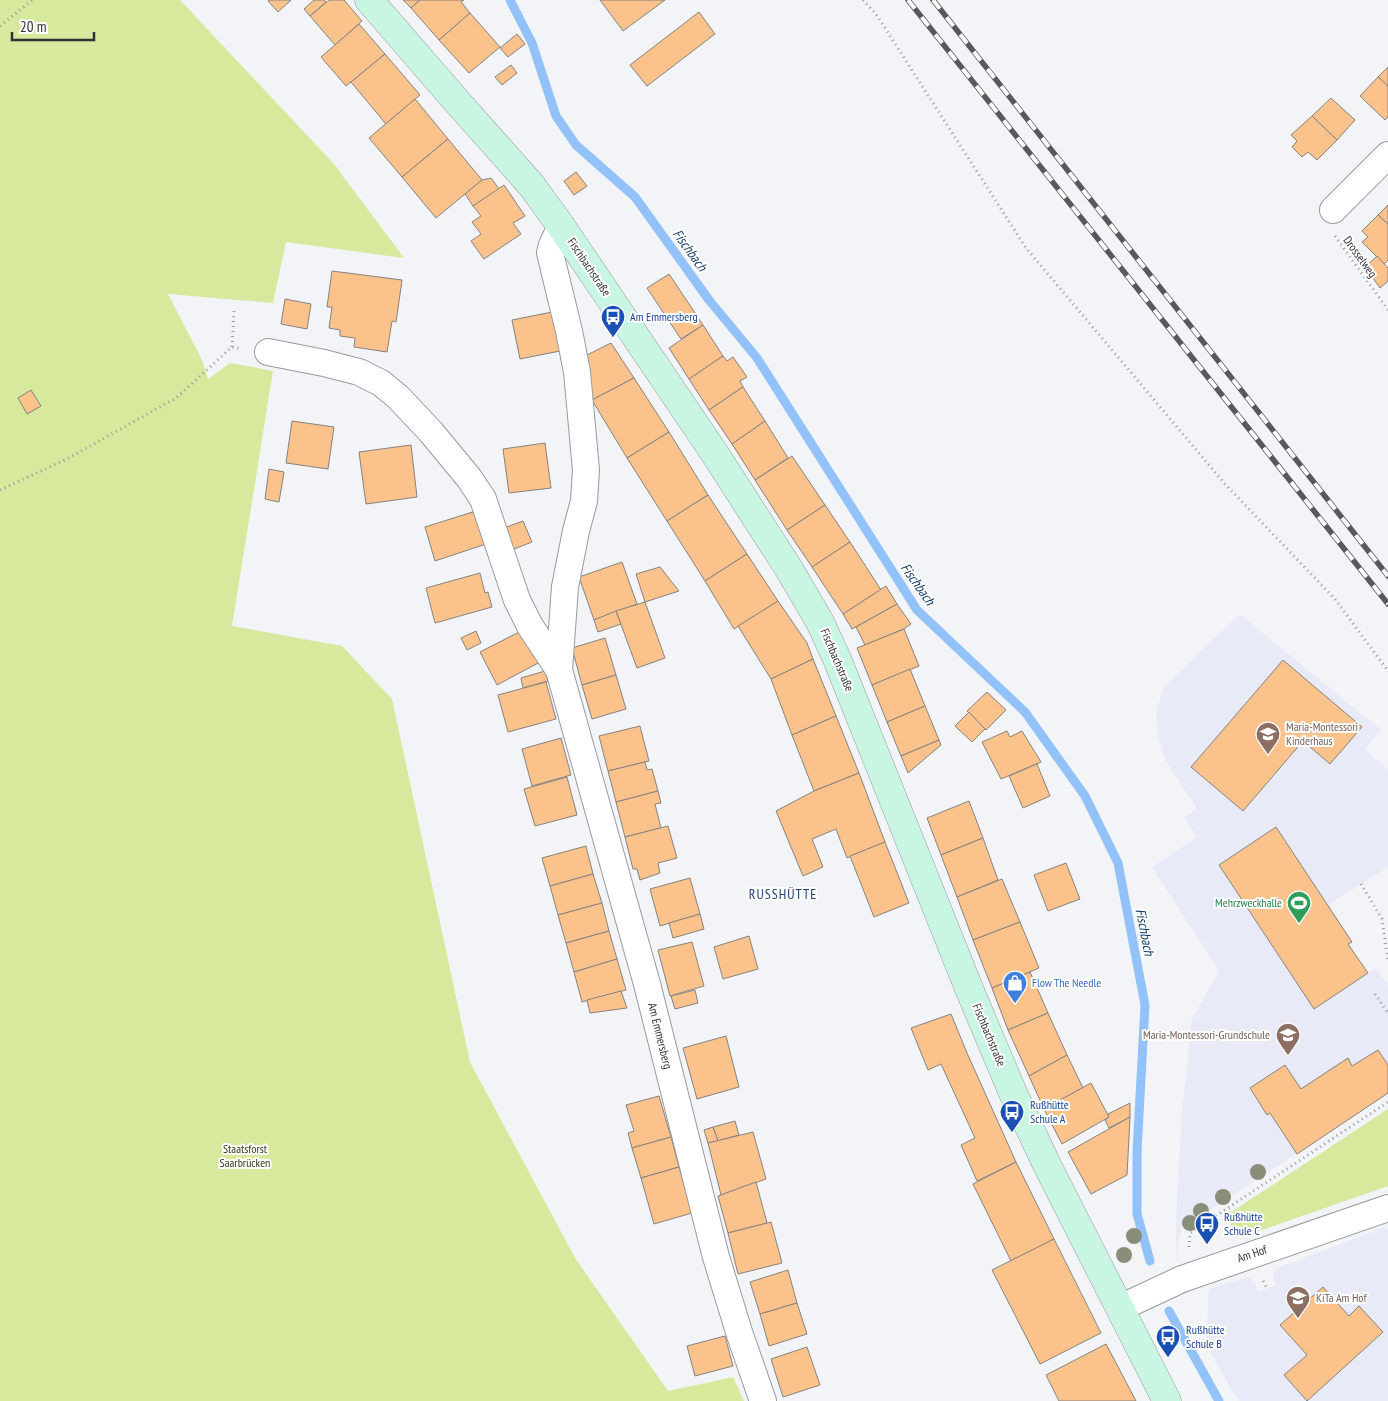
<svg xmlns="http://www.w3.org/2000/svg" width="1388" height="1401" viewBox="0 0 1388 1401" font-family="'PT Sans Narrow',sans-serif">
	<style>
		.built { fill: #e8ebf7 }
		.green { fill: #d6e99c }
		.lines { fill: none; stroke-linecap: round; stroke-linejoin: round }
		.stream { stroke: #93c2fb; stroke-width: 9 }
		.building { fill: #fbc28c; stroke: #86827f }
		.street-casing { stroke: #999a9e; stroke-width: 28 }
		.secondary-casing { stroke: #999a9e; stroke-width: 29 }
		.path { stroke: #97999c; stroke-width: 3; stroke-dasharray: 1 4; stroke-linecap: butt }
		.street { stroke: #fff; stroke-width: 26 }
		.secondary { stroke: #c8f6e2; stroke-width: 28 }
		.rail-casing { stroke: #58595c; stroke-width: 5.5 }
		.rail { stroke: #fff; stroke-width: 4; stroke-dasharray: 11; stroke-linecap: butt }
		.tree { fill: #888e7a }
		.labels { text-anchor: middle; stroke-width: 4; stroke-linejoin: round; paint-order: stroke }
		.street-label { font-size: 12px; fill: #303133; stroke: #fff }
		.transit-label { font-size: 12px; fill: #164399; stroke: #fff; text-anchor: start }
		.education-label { font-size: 12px; fill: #785e54; stroke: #fff; text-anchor: start }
		.leisure-label { font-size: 12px; fill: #27864d; stroke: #fff; text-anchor: end }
		.shop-label { font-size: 12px; fill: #366cbe; stroke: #fff; text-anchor: start }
		.park-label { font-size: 12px; fill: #313a13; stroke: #fff }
		.water-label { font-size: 14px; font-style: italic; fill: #143c69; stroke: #fff }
		.neighbourhood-label { font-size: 14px; letter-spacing: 1px; fill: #213c73; stroke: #fff }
	</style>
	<rect width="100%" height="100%" fill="#f2f4f8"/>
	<!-- built -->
	<g class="built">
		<path d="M1240 614 1381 730 1365 749 1388 770V867L1328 905 1276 827 1219 865 1314 1009 1376 968 1388 986V1093L1198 1218 1194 1216H1189L1183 1219 1181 1224 1182 1230 1179 1237 1176 1257V1216L1182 1112 1192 1019 1219 971 1152 867 1197 837 1184 817 1197 809 1166 761 1159 740 1156 714 1164 687Z"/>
		<path d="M1385 1227 1388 1231V1401H1240L1234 1395 1206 1344 1209 1289 1248 1277 1255 1284 1258 1292 1266 1289 1276 1285 1273 1277 1275 1269Z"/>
	</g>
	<!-- green -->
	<g class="green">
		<path d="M0 0H180L334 164 404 258 286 242 273 303 168 294 202 360 208 379 230 363 273 371 232 626 342 646 392 699 470 1062 575 1258 668 1391 733 1377 744 1401H0Z"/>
		<path d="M1388 1109V1186L1242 1237H1239L1233 1231 1227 1215Z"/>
	</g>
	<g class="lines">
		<!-- stream -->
		<g class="stream">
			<path d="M510 0 532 43 556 116 576 145 635 197 709 300 757 358 917 610 1025 712 1085 796 1118 863 1145 1005 1137 1152V1214L1150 1261"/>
			<path d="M1169 1311 1219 1401"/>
		</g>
	</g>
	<!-- building -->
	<g class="building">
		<path d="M269 0H291L278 12 268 1Z"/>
		<path d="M314 0H324L326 2 310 16 304 9Z"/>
		<path d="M329 0H344L362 21 335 45 310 16Z"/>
		<path d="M403 0H420L411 8Z"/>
		<path d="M420 0H464L461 2 470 13 439 40 411 8Z"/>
		<path d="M600 0H665L623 31Z"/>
		<path d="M699 12 715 34 647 86 630 65Z"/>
		<path d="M470 13 500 47 469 73 439 40Z"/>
		<path d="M359 24 385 54 346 86 321 57Z"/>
		<path d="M517 34 525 44 508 57 500 48Z"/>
		<path d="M385 54 420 95 386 124 351 82Z"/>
		<path d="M511 65 517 73 502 85 495 77Z"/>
		<path d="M1388 67V86L1378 77Z"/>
		<path d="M1378 77 1388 86V117L1385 120 1360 96Z"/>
		<path d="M1331 98 1355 120 1337 140 1312 116Z"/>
		<path d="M415 99 448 139 402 177 369 138Z"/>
		<path d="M1312 116 1337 140 1317 160 1308 152 1302 157 1292 147 1297 141 1291 135Z"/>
		<path d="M448 139 482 180 436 218 402 177Z"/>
		<path d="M576 172 587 186 574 195 564 181Z"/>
		<path d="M491 178 499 189 473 206 465 194 482 180Z"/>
		<path d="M504 185 525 216 513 223 521 234 484 259 471 241 481 234 472 222 481 216 473 206Z"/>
		<path d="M1388 205V224L1378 215Z"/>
		<path d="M1378 215 1388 224V260L1384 264 1362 242 1368 237 1362 231Z"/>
		<path d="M1377 256 1388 268V281L1380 288 1365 267Z"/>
		<path d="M332 271 402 280 396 322 392 321 387 352 354 347 355 338 340 336V330L329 328 332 307H327Z"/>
		<path d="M669 274 703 325 681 339 647 288Z"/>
		<path d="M285 299 311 304 307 329 281 324Z"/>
		<path d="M552 312 560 351 520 359 512 320Z"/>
		<path d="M703 325 723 356 689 379 669 348Z"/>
		<path d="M611 343 634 378 592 400 587 355Z"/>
		<path d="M723 356 727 361 733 357 747 377 740 381 743 387 709 410 689 379Z"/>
		<path d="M634 378 669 432 627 458 592 400Z"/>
		<path d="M743 387 765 421 732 444 709 410Z"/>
		<path d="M31 390 41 406 27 414 18 398Z"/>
		<path d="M292 421 334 427 328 469 286 463Z"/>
		<path d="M765 421 788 458 755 480 732 444Z"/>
		<path d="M669 432 708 495 667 521 627 458Z"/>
		<path d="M545 443 551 488 509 493 503 449Z"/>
		<path d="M411 445 417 497 366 504 359 452Z"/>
		<path d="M792 456 825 505 787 530 755 480Z"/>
		<path d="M269 469 284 472 279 502 265 499Z"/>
		<path d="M708 495 747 554 705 581 667 521Z"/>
		<path d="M825 505 850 542 812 567 787 530Z"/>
		<path d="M479 510 489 543 435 561 425 527Z"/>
		<path d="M523 521 532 542 509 551 501 529Z"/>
		<path d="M850 542 881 590 843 614 812 567Z"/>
		<path d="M747 554 778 601 734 629 705 581Z"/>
		<path d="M622 562 637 604 594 620 579 577Z"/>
		<path d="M660 567 679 591 645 602 636 574Z"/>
		<path d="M480 573 485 593 488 592 492 607 435 623 426 588Z"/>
		<path d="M886 586 897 604 852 629 843 614Z"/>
		<path d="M778 601 807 643 813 659 771 679 738 626Z"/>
		<path d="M645 602 665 658 637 668 616 611Z"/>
		<path d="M897 604 911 624 904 629 865 645 856 627Z"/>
		<path d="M616 611 621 624 598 632 594 620Z"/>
		<path d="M904 629 919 666 872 685 857 648Z"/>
		<path d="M523 630 540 662 497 685 480 652Z"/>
		<path d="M476 631 481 643 467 650 461 638Z"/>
		<path d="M605 638 616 675 582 685 572 648Z"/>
		<path d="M813 659 836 716 792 735 771 679Z"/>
		<path d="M1283 660 1362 727 1330 764 1303 741 1243 811 1191 767Z"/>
		<path d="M910 669 925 706 887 722 872 685Z"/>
		<path d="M545 671 548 681 523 688 521 678Z"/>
		<path d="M616 675 626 709 592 719 582 685Z"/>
		<path d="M546 682 556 719 508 732 498 695Z"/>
		<path d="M987 692 1006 710 986 730 967 711Z"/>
		<path d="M925 706 939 740 901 756 887 722Z"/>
		<path d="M969 712 985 729 972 742 955 726Z"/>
		<path d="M836 716 859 773 814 791 792 735Z"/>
		<path d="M640 726 649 761 608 771 599 736Z"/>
		<path d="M1007 731 1010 737 1022 731 1041 762 1001 779 982 742Z"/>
		<path d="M561 738 571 775 532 786 522 749Z"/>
		<path d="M939 740 941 745 908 773 901 756Z"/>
		<path d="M645 762 647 770 652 769 658 791 616 802 608 771Z"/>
		<path d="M1037 764 1050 796 1023 808 1009 776Z"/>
		<path d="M859 773 885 842 847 858 836 829 812 839 823 867 803 876 776 811 814 791Z"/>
		<path d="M567 777 577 815 535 826 524 789Z"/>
		<path d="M658 791 661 803 655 804 661 828 625 837 616 802Z"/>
		<path d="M969 801 983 838 941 855 927 818Z"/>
		<path d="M668 826 677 858 658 863 660 873 640 880 637 869H633L625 837Z"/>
		<path d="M1276 827 1352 942 1348 944 1368 973 1314 1009 1219 865Z"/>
		<path d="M983 838 998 880 957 897 941 855Z"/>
		<path d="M885 842 909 903 874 917 850 856Z"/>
		<path d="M586 846 593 874 550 886 542 858Z"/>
		<path d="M1066 863 1080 899 1048 911 1034 875Z"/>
		<path d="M593 874 602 903 558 915 550 886Z"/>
		<path d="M690 878 700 914 660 926 650 889Z"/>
		<path d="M1002 879 1020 922 973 940 957 897Z"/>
		<path d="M602 903 609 931 566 943 558 915Z"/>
		<path d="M700 914 704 929 673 938 669 923Z"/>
		<path d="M1020 922 1039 968 992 988 973 940Z"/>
		<path d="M609 931 617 959 574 972 566 943Z"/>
		<path d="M749 936 758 969 723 979 714 947Z"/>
		<path d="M692 942 704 986 670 996 658 950Z"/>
		<path d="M617 959 626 990 582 1002 574 972Z"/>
		<path d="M1030 972 1048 1013 1008 1030 992 988Z"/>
		<path d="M695 990 698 1003 675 1009 671 996Z"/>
		<path d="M621 991 627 1008 590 1013 587 1000Z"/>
		<path d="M1048 1013 1067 1055 1029 1076 1008 1030Z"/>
		<path d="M951 1014 967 1053 1016 1162 977 1181 961 1145 975 1138 941 1064 928 1070 911 1028Z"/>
		<path d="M726 1036 739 1087 697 1099 683 1048Z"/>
		<path d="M1378 1050 1388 1065V1093L1297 1154 1270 1113 1267 1115 1250 1088 1285 1065 1301 1089 1348 1058 1352 1066Z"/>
		<path d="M1067 1055 1083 1088 1044 1109 1029 1076Z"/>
		<path d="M1091 1083 1109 1117 1062 1144 1044 1109Z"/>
		<path d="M659 1096 671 1137 632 1148 628 1133 634 1131 626 1105Z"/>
		<path d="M1130 1103V1117L1109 1128 1105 1120 1109 1117 1108 1114Z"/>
		<path d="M1130 1117 1127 1175 1091 1194 1068 1152Z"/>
		<path d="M735 1121 739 1135 718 1141 713 1127Z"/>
		<path d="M713 1127 718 1141 708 1143 704 1130Z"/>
		<path d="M753 1132 766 1179 721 1195 708 1143Z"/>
		<path d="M671 1137 679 1167 641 1178 632 1148Z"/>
		<path d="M1016 1162 1054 1239 1011 1261 973 1184Z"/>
		<path d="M679 1167 692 1213 654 1224 641 1178Z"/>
		<path d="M756 1182 767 1223 728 1233 718 1196Z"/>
		<path d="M771 1222 782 1263 738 1274 728 1233Z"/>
		<path d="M1054 1239 1101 1333 1040 1364 992 1270Z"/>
		<path d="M788 1270 797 1303 760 1314 750 1282Z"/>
		<path d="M1323 1287 1349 1316 1359 1306 1383 1332 1307 1401 1284 1375 1307 1355 1280 1325Z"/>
		<path d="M797 1303 807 1334 769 1346 760 1314Z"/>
		<path d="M725 1336 733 1366 695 1376 687 1346Z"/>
		<path d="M1106 1344 1136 1401H1059L1046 1375Z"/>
		<path d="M807 1347 820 1385 783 1397 771 1359Z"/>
	</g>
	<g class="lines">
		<defs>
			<g id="street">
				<path d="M1333 210 1388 155"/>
				<path d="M268 352 324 363 359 372 381 383 398 397 431 432 469 478 483 499 517 600 530 626 559 670 647 984 716 1257 740 1335 763 1401"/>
				<path d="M559 670 565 587 576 531 584 501 586 470 577 372 569 331 550 253 552 245 561 226"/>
				<path d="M1120 1308 1182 1279 1388 1208"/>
			</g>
			<path id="secondary" d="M369 0 453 97 532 186 561 226 715 454 789 569 820 622 837 659 970 991 1013 1093 1048 1167 1167 1401"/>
		</defs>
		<!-- street casing -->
		<use href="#street" class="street-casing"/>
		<!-- secondary casing -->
		<use href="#secondary" class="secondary-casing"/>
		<!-- path -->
		<g class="path">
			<path d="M863 0 876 14 1026 248 1225 484 1335 599 1388 671"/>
			<path d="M0 26 32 0"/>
			<path d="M1335 236 1388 310"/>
			<path d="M232 347 234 311"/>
			<path d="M0 490 69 458 176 398 232 347 242 349"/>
			<path d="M1361 884 1382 919 1388 962"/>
			<path d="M1375 994 1388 1013"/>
			<path d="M1189 1247 1190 1233 1388 1102"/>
			<path d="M1263 1281 1267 1289"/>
		</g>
		<!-- street -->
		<use href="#street" class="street"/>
		<!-- secondary -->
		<use href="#secondary" class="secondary"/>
		<defs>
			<g id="rail">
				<path d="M908 0 1388 604"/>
				<path d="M933 0 1388 576"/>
			</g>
		</defs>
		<!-- rail casing -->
		<use href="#rail" class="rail-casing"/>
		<!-- rail -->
		<use href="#rail" class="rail"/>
	</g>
	<!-- trees -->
	<g class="tree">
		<circle cx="1258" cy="1172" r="8"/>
		<circle cx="1223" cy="1197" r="8"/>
		<circle cx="1201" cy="1211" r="8"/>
		<circle cx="1190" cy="1223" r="8"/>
		<circle cx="1134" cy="1236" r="8"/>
		<circle cx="1124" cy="1255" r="8"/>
	</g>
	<!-- icons -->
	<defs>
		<symbol id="bus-pin" viewBox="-11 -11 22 30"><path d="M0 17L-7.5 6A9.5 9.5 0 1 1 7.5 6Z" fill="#1a4fb4" stroke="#fff"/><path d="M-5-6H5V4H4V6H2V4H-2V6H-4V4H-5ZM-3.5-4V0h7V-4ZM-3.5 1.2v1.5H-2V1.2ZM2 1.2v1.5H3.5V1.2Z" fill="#fff"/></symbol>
		<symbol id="school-pin" viewBox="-11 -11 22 30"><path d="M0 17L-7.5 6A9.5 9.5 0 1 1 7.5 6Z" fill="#8d6e63" stroke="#fff"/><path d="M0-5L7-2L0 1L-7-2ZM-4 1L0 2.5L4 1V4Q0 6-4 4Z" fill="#fff"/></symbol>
		<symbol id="stadium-pin" viewBox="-11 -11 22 30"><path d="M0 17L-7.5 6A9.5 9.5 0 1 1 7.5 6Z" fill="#2e9e5b" stroke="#fff"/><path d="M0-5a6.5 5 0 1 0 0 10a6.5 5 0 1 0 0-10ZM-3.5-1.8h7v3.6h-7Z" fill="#fff"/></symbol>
		<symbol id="shop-pin" viewBox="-11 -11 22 30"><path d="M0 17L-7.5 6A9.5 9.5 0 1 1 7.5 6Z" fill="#3f7fe0" stroke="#fff"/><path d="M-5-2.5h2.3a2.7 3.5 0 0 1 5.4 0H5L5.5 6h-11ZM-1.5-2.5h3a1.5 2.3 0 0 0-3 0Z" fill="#fff"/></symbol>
	</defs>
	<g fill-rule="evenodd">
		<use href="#bus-pin" x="599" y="303" width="28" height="38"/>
		<use href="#school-pin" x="1254" y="720" width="28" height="38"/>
		<use href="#stadium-pin" x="1285" y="889" width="28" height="38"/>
		<use href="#shop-pin" x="1001" y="969" width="28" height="38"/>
		<use href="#school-pin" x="1274" y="1021" width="28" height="38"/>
		<use href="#bus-pin" x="998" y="1098" width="28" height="38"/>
		<use href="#bus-pin" x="1193" y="1210" width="28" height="38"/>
		<use href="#school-pin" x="1284" y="1284" width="28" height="38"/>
		<use href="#bus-pin" x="1154" y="1323" width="28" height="38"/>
	</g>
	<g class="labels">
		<!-- street labels -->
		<g class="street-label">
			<text transform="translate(1360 257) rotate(54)" y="4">Drosselweg</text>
			<text transform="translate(589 267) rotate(56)" y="4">Fischbachstraße</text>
			<text transform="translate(837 660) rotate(67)" y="4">Fischbachstraße</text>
			<text transform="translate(989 1035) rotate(67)" y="4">Fischbachstraße</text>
			<text transform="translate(660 1036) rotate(76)" y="4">Am Emmersberg</text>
			<text transform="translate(1252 1254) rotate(-18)" y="4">Am Hof</text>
		</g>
		<!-- transit labels -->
		<g class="transit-label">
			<text x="630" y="321">Am Emmersberg</text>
			<text x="1030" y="1109">Rußhütte<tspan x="1030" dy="14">Schule A</tspan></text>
			<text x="1224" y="1221">Rußhütte<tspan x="1224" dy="14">Schule C</tspan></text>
			<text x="1186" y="1334">Rußhütte<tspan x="1186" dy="14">Schule B</tspan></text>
		</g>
		<!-- education labels -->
		<g class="education-label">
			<text x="1286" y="731">Maria-Montessori<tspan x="1286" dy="14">Kinderhaus</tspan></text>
			<text x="1270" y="1039" text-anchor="end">Maria-Montessori-Grundschule</text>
			<text x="1316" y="1302">KiTa Am Hof</text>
		</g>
		<!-- leisure labels -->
		<g class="leisure-label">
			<text x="1282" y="907">Mehrzweckhalle</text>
		</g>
		<!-- shop labels -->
		<g class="shop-label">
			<text x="1032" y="987">Flow The Needle</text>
		</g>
		<!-- park labels -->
		<g class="park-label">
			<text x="245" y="1153">Staatsforst<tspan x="245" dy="14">Saarbrücken</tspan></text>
		</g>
		<!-- water labels -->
		<g class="water-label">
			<text transform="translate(690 250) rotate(54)" y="5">Fischbach</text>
			<text transform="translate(918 584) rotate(55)" y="5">Fischbach</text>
			<text transform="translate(1145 932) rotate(79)" y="5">Fischbach</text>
		</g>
		<!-- neighbourhood labels -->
		<g class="neighbourhood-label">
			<text x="783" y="899">RUSSHÜTTE</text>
		</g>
	</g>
	<!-- scale -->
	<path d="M12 32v8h82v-8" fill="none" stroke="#303133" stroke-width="2.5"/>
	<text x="20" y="32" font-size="15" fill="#303133" stroke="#ffffff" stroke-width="4" paint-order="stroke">20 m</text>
</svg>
